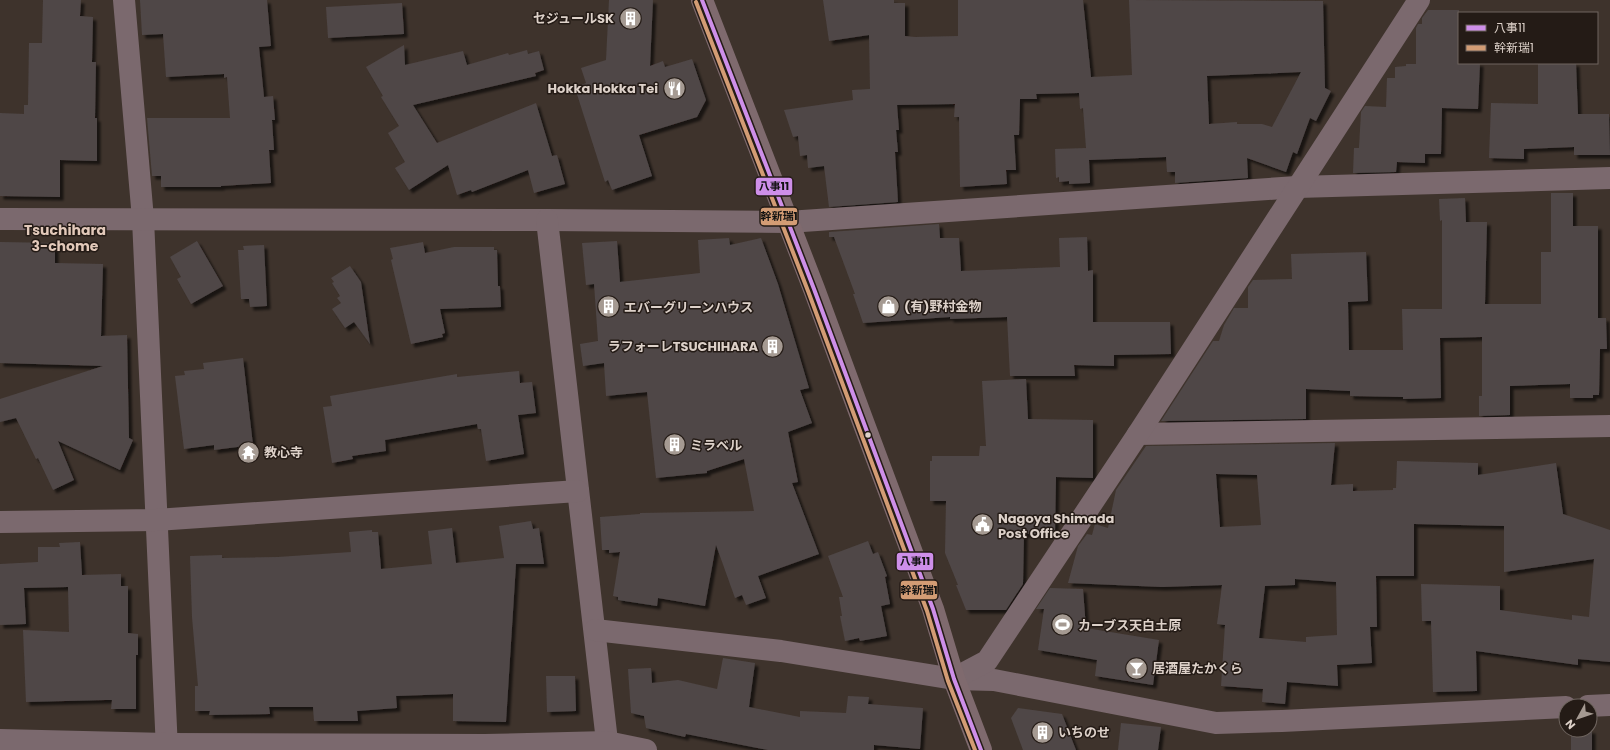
<svg xmlns="http://www.w3.org/2000/svg" width="1610" height="750" viewBox="0 0 1610 750" font-family="Poppins,'Noto Sans JP',sans-serif">
	<style>
		.building { fill: #4f4747; fill-rule: evenodd; filter: url(#shadow) }
		.lines { fill: none; stroke-linecap: round; stroke-linejoin: round }
		.minor { stroke: #7b696e; stroke-width: 22 }
		.secondary { stroke: #7f6a6e; stroke-width: 22 }
		.bus-1-casing { stroke: #241b16; stroke-width: 7 }
		.bus-2-casing { stroke: #241b16; stroke-width: 7 }
		.bus-1 { stroke: #ce8fe9; stroke-width: 4 }
		.bus-2 { stroke: #d39c74; stroke-width: 4 }
		.bus-dot { fill: #ddd1c9; stroke: #241b16; stroke-width: 1.5 }
		.labels { text-anchor: middle; stroke-width: 3; stroke-linejoin: round; paint-order: stroke }
		.poi-label { font-size: 13px; font-weight: bold; fill: #ddd1c9; stroke: #241b16; text-anchor: start }
		.neighbourhood-label { font-size: 14px; font-weight: bold; fill: #e2c9ba; stroke: #241b16 }
		.line-badge { stroke: #241b16; stroke-width: 1.5 }
		.pale-badge-label { font-size: 11px; text-anchor: middle; font-weight: bold; fill: #111 }
	</style>
	<defs>
		<filter id="shadow"><feDropShadow dx="3.5" dy="3.5" stdDeviation="1" flood-color="#0009"/></filter>
	</defs>
	<rect width="100%" height="100%" fill="#3e332c"/>
	<!-- building -->
	<g class="building">
		<path d="M43 0H81L80 16 93 17 92 62H96L95 118H97V161L60 160V197L0 196V113L24 114V105H28L29 43H42Z"/>
		<path d="M140 0H267L271 46 259 47 264 97 273 96 275 120H272L274 150H269L271 183 221 186V187H161V176H152L147 118H230L227 77 224 78V74L166 77 163 34 142 35Z"/>
		<path d="M609 0H653L650 66 663 61 665 67 692 59 706 100 697 117 639 135 652 176 612 190 608 180 605 182 575 88 586 83 581 68 606 60Z"/>
		<path d="M823 0H894V3H905V36L915 37 958 36V0H1083L1091 77 1132 75 1129 0 1323 1 1325 88 1331 91 1316 121 1310 118 1297 154 1293 152 1286 172 1247 158 1248 178 1175 183V172H1167L1166 157 1089 160 1090 183 1069 184V181L1059 182V177L1056 178 1055 149 1086 148 1083 108 1080 109 1079 93 1036 94 1037 99H1020L1019 135H1014L1016 170H1006L1007 184 960 187 959 117H954L955 104 897 105 899 130H896L898 152H895L898 202 829 207 824 166 808 168 807 155 800 156 798 136 793 137 784 110 853 100 852 90 870 89 869 35 829 41ZM1301 72 1272 127 1262 124H1237V122L1209 124 1207 76Z"/>
		<path d="M402 3 404 34 328 38 326 7Z"/>
		<path d="M1428 10H1459V63H1480L1478 109 1442 108 1441 154H1425V163L1397 162 1396 172 1353 173 1354 148H1359L1361 112 1365 106 1386 107 1387 78H1395V67L1406 66V64H1416V28L1418 24H1422V18Z"/>
		<path d="M404 45 405 65 463 51 467 65 508 53 509 55 527 50 528 54 539 51 544 70 535 73 536 76 413 105 437 143 536 103 552 156 557 155 565 184 534 193 528 170 472 192 471 190 457 195 448 165 409 190 395 168 405 162 388 133 399 126 381 97 383 96 366 67Z"/>
		<path d="M1538 63H1576L1578 114H1609L1610 155H1574V147L1524 149V159L1489 158 1491 103 1538 104Z"/>
		<path d="M1551 193H1573V226H1598V318H1606L1607 349H1600L1599 395H1593V398H1570V384L1510 386V415L1479 416V396H1482V337L1440 338 1441 398 1403 399V397L1350 396V391L1306 389V419L1161 421 1213 341H1219L1224 325 1234 308H1248V287L1253 280 1292 279 1291 254 1366 252 1368 301 1348 302 1349 350H1403L1402 309H1442V220L1440 221 1439 199 1465 198 1466 222H1487L1485 304H1541V252H1551Z"/>
		<path d="M939 224 940 238H959L961 271 1060 267 1059 238 1087 237 1088 271 1093 270V322H1170L1171 354 1114 355V366L1074 365 1075 376H1010L1007 317 950 319V317L863 323 853 294H855L834 237H829V232Z"/>
		<path d="M729 238 730 245 761 238 778 284 809 388 800 390 812 423 788 432 798 482 792 483 819 554 758 576 766 598 746 605 742 595 735 598 716 545 705 606 658 598 657 606 618 600V597L613 596 620 552 609 553V550H602L600 517 640 514V513L754 511 744 459 707 471V473L656 478 647 392 606 396 604 363 583 366 580 344 598 341 594 284 586 285 582 243 617 241 620 282 700 273 698 240Z"/>
		<path d="M197 241 223 286 191 304 177 279 181 277 170 257Z"/>
		<path d="M0 242 55 243V263L103 264 101 336 127 335 129 438 133 440 120 470 58 441 74 480 53 490 38 458 36 459 16 418 0 422V399L103 366 0 363Z"/>
		<path d="M423 242 425 253 454 247H494V250H497L498 286H500L501 307 440 309 445 333 442 334 443 337 411 344 391 260 393 259 390 248Z"/>
		<path d="M264 245 267 306 250 307 249 299H241L238 250H244L243 246Z"/>
		<path d="M350 266 361 282 370 344 354 322 345 328 332 309 341 303 337 298 340 296 332 283 334 282 331 278Z"/>
		<path d="M243 358 253 445 214 450V445L184 449 175 376 185 375 184 371 204 369 203 363Z"/>
		<path d="M519 371 520 383 532 382 536 413 518 415 524 454 486 461 481 429H478L477 424 385 440 386 451 352 456 353 459 332 463 323 407 332 406 330 396 457 374V377Z"/>
		<path d="M1026 379 1028 419 1093 420V478L1056 477 1055 534H1024L1023 584 1006 610H966L956 585H958L945 553 946 501H930V461H932V456H979L980 446H986L982 381Z"/>
		<path d="M1335 443 1331 485 1353 484V491L1393 490V488H1396L1397 461 1478 463V475L1556 463 1563 514 1610 530V662L1578 659V665L1476 651 1477 691 1433 692 1431 621H1422L1421 584 1500 586V610L1572 620V615L1589 617 1594 559 1504 572V526L1414 524V576H1376L1377 627H1370L1372 663 1337 665 1338 686 1287 682 1285 704 1262 702 1263 689 1221 686 1225 625 1217 624 1222 585 1162 587 1068 583 1078 546 1087 534 1092 535 1095 524 1108 528 1116 490 1146 446ZM1216 474 1257 475 1261 525 1220 527ZM1295 579 1336 582 1337 635 1306 637V642L1259 638 1265 586 1295 585Z"/>
		<path d="M531 521 533 529 539 528 544 564H516L506 722 453 721V694L396 696 397 708 357 711 358 721H314L313 707H269L270 714 209 715 210 711H195V686H198L192 617 190 556 222 555V558L278 557 351 552 349 532 372 530V532H378L381 569 432 564 428 531 452 528 456 563 504 558 499 526Z"/>
		<path d="M868 541 873 554 878 552 887 576 885 577 890 604 881 606 887 636 860 641 859 638 845 641 840 616H842L839 597H843L828 556Z"/>
		<path d="M80 542 82 575 121 574V586H128V633L138 634V655H136V709H111L112 700H106L26 702 23 630 69 632 68 587 24 588 26 624 0 625V564L38 562V547H60L59 543Z"/>
		<path d="M1050 588 1083 589 1086 628 1159 640 1153 685 1095 676 1097 660 1038 650 1044 609H1036Z"/>
		<path d="M723 658 755 663 749 707 800 717V711L846 713 848 696 869 697 868 704 923 708 920 749 874 745V750H768L686 734 685 737 646 728 644 716 631 713 628 669 651 668 652 683 678 680 717 689Z"/>
		<path d="M546 676H575L576 711 547 712Z"/>
		<path d="M1018 708 1062 714 1076 750H1023L1011 718Z"/>
		<path d="M1121 723 1161 727 1158 750H1118Z"/>
		<rect x="1571" y="730" width="21" height="20"/>
	</g>
	<g class="lines">
		<!-- minor -->
		<g class="minor">
			<path d="M124 0 143 219 167 750"/>
			<path d="M0 219 547 220 788 222 1297 187 1610 178"/>
			<path d="M547 220 608 750"/>
			<path d="M1138 434 1610 426"/>
			<path d="M0 522 156 520 578 491"/>
			<path d="M595 630 781 651 954 679 994 680 1216 723 1282 721 1566 707"/>
			<path d="M955 678 987 661 1138 434 1419 0"/>
			<path d="M1588 706 1610 705"/>
			<path d="M0 740 167 744 485 745 607 742 646 750"/>
		</g>
		<!-- secondary -->
		<path class="secondary" d="M702 0 814 289 862 419 933 609 954 679 981 750"/>
		<defs>
			<path id="bus-1" d="M702 0 814 289 933 609 954 679 981 750"/>
			<path id="bus-2" d="M696 2 808 291 927 611 948 681 975 750"/>
		</defs>
		<!-- bus-1 casing -->
		<use href="#bus-1" class="bus-1-casing"/>
		<!-- bus-2 casing -->
		<use href="#bus-2" class="bus-2-casing"/>
		<!-- bus-1 -->
		<use href="#bus-1" class="bus-1"/>
		<!-- bus-2 -->
		<use href="#bus-2" class="bus-2"/>
	</g>
	<!-- icons -->
	<defs>
		<symbol id="building-disc" viewBox="-11 -11 22 22"><circle r="9.5" fill="#a59a92" stroke="#241b16"/><path d="M-4-6H4V6H1V3H-1V6H-4ZM-2.5-4.3h1.7v1.8h-1.7ZM.8-4.3h1.7v1.8H.8ZM-2.5-1h1.7V.8h-1.7ZM.8-1h1.7V.8H.8Z" fill="#fff"/></symbol>
		<symbol id="restaurant-disc" viewBox="-11 -11 22 22"><circle r="9.5" fill="#a59a92" stroke="#241b16"/><path d="M-5-6h1v4h1v-4h1v4h1v-4h1v5L-1.5 .5V6h-2V.5L-5-1ZM5-6V6H3V1.5H1.5Q1.5-4 5-6Z" fill="#fff"/></symbol>
		<symbol id="shop-disc" viewBox="-11 -11 22 22"><circle r="9.5" fill="#a59a92" stroke="#241b16"/><path d="M-5-2.5h2.3a2.7 3.5 0 0 1 5.4 0H5L5.5 6h-11ZM-1.5-2.5h3a1.5 2.3 0 0 0-3 0Z" fill="#fff"/></symbol>
		<symbol id="temple-disc" viewBox="-11 -11 22 22"><circle r="9.5" fill="#a59a92" stroke="#241b16"/><path d="M0-6L5-2H3V0L6.5 2.5H4V6H1.5V3h-3V6H-4V2.5H-6.5L-3 0V-2H-5Z" fill="#fff"/></symbol>
		<symbol id="civic-disc" viewBox="-11 -11 22 22"><circle r="9.5" fill="#a59a92" stroke="#241b16"/><path d="M-.6-6.5H3V-4.5H.6V-3L4-1V1h2V6H-6V1h2V-1L-.6-3ZM-1.2 2.5V6h2.4V2.5Z" fill="#fff"/></symbol>
		<symbol id="stadium-disc" viewBox="-11 -11 22 22"><circle r="9.5" fill="#a59a92" stroke="#241b16"/><path d="M0-5a6.5 5 0 1 0 0 10a6.5 5 0 1 0 0-10ZM-3.5-1.8h7v3.6h-7Z" fill="#fff"/></symbol>
		<symbol id="bar-disc" viewBox="-11 -11 22 22"><circle r="9.5" fill="#a59a92" stroke="#241b16"/><path d="M-6-5H6L.8 .8V4.5H3.5V6h-7V4.5H-.8V.8Z" fill="#fff"/></symbol>
	</defs>
	<g fill-rule="evenodd">
		<use href="#building-disc" x="618" y="6" width="25" height="25"/>
		<use href="#restaurant-disc" x="662" y="76" width="25" height="25"/>
		<use href="#shop-disc" x="876" y="294" width="25" height="25"/>
		<use href="#building-disc" x="596" y="294" width="25" height="25"/>
		<use href="#building-disc" x="760" y="334" width="25" height="25"/>
		<use href="#building-disc" x="662" y="432" width="25" height="25"/>
		<use href="#temple-disc" x="236" y="440" width="25" height="25"/>
		<use href="#civic-disc" x="970" y="512" width="25" height="25"/>
		<use href="#stadium-disc" x="1050" y="612" width="25" height="25"/>
		<use href="#bar-disc" x="1124" y="656" width="25" height="25"/>
		<use href="#building-disc" x="1030" y="720" width="25" height="25"/>
	</g>
	<!-- markers -->
	<circle class="bus-dot" cx="868" cy="435" r="3.5"/>
	<g class="labels">
		<!-- poi labels -->
		<g class="poi-label">
			<text x="614" y="23" text-anchor="end">セジュールSK</text>
			<text x="658" y="93" text-anchor="end">Hokka Hokka Tei</text>
			<text x="904" y="311">(有)野村金物</text>
			<text x="624" y="312">エバーグリーンハウス</text>
			<text x="758" y="351" text-anchor="end">ラフォーレTSUCHIHARA</text>
			<text x="690" y="450">ミラベル</text>
			<text x="264" y="457">教心寺</text>
			<text x="998" y="523">Nagoya Shimada<tspan x="998" dy="15">Post Office</tspan></text>
			<text x="1078" y="630">カーブス天白土原</text>
			<text x="1152" y="673">居酒屋たかくら</text>
			<text x="1058" y="737">いちのせ</text>
		</g>
		<!-- neighbourhood labels -->
		<g class="neighbourhood-label">
			<text x="65" y="235">Tsuchihara<tspan x="65" dy="16">3-chome</tspan></text>
		</g>
	</g>
	<g class="line-badge">
		<rect x="755" y="177" width="38" height="19" rx="4" fill="#ce8fe9"/>
		<rect x="760" y="207" width="38" height="19" rx="4" fill="#d39c74"/>
		<rect x="896" y="552" width="38" height="19" rx="4" fill="#ce8fe9"/>
		<rect x="900" y="580" width="38" height="20" rx="4" fill="#d39c74"/>
	</g>
	<g class="pale-badge-label">
		<text x="774" y="190">八事11</text>
		<text x="779" y="220">幹新瑞1</text>
		<text x="915" y="565">八事11</text>
		<text x="919" y="594">幹新瑞1</text>
	</g>
	<!-- legend -->
	<rect x="1458" y="12" width="140" height="52" fill="#241b16" stroke="#6e645e"/>
	<rect x="1466" y="25" width="20" height="6" fill="#ce8fe9" stroke="#6e645e"/>
	<text x="1494" y="32" font-size="12" fill="#ddd1c9">八事11</text>
	<rect x="1466" y="45" width="20" height="6" fill="#d39c74" stroke="#6e645e"/>
	<text x="1494" y="52" font-size="12" fill="#ddd1c9">幹新瑞1</text>
	<!-- north arrow -->
	<g transform="translate(1578 718) rotate(230)"><circle r="19" fill="#241b16" stroke="#6e645e"/>
	<path d="M0-3L7 15L0 10L-7 15Z" fill="#a59a92"/>
	<text y="-6" font-size="11" font-weight="bold" text-anchor="middle" fill="#ddd1c9">N</text>
	</g>
</svg>
